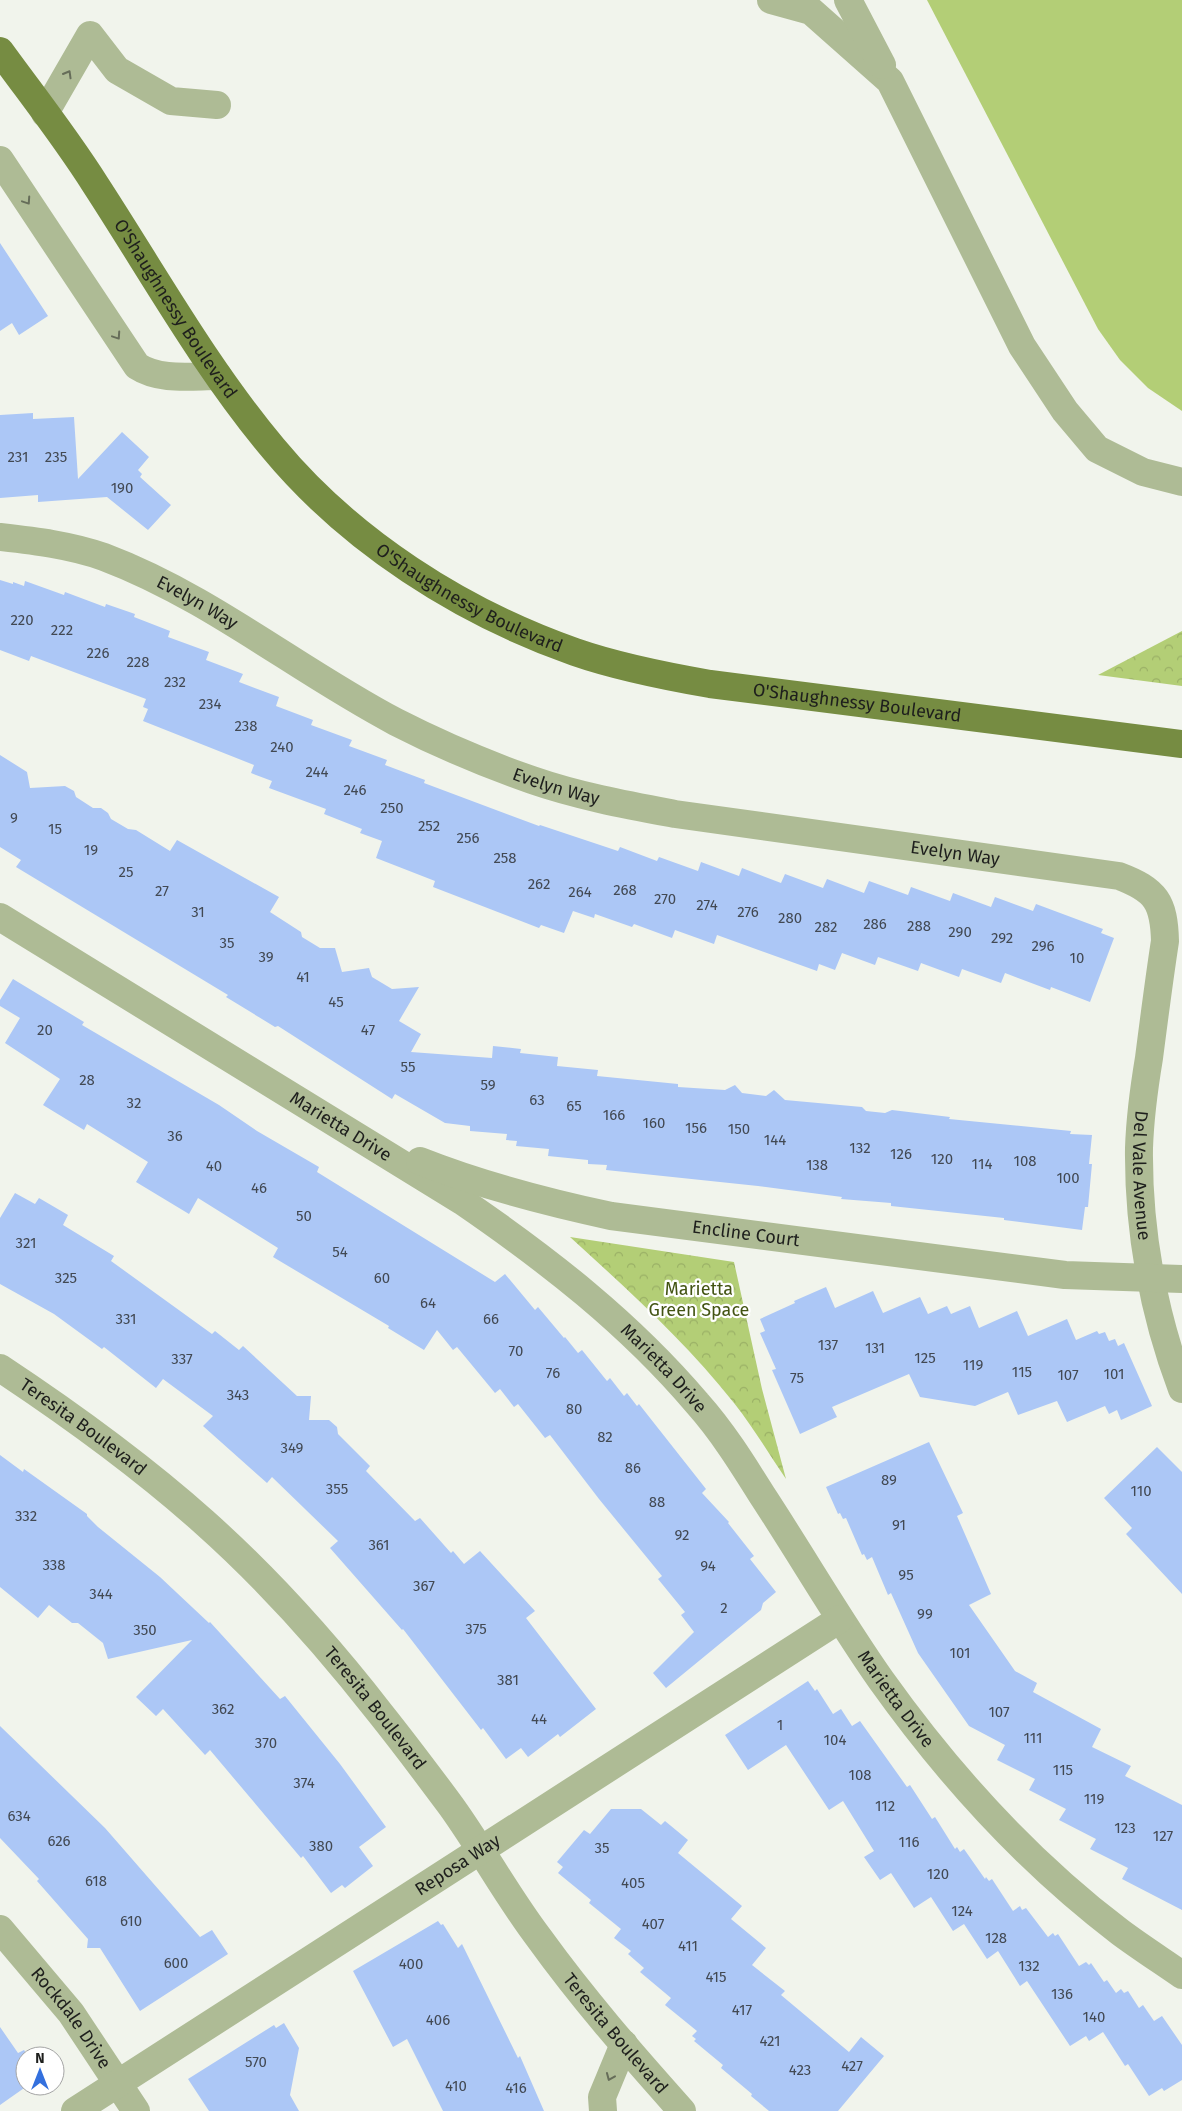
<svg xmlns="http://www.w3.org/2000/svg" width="1182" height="2111" viewBox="0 0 1182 2111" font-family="'Fira Sans',sans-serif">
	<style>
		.park { fill: url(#park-crowns) }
		.pitch { fill: #b3ce76 }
		.building { fill: #acc7f6 }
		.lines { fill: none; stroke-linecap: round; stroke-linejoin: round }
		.minor { stroke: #aebb95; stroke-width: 28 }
		.major { stroke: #768c42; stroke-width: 28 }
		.oneway { stroke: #666d59 }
		.labels { text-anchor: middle; stroke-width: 4.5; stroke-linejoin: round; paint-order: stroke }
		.number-label { font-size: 15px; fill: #424953 }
		.street-label { font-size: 18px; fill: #1e1f1d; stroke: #fff }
		.park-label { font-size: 18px; fill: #435413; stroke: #fff }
	</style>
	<defs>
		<pattern id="park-crowns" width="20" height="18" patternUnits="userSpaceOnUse" patternTransform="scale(1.25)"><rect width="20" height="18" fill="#b3ce76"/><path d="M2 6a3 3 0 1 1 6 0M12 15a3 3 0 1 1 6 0" fill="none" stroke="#9ab066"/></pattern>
	</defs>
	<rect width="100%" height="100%" fill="#f1f4ec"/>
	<!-- park -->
	<g class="park">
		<path d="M1182 631V686L1098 675Z"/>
		<path d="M570 1237 734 1262 762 1389 786 1479C769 1454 753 1427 734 1403 686 1342 628 1290 570 1237Z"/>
	</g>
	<!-- pitch -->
	<path class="pitch" d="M927 0H1182V411L1148 388 1120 360 1098 329Z"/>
	<!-- building -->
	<g class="building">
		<path d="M0 243 48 316 19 335 12 323 0 331Z"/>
		<path d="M33 413V419L74 417 78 479 122 432 149 457 138 470 142 474 140 477 171 505 148 530 107 497 38 502V495L0 498V415Z"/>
		<path d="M0 580 13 584V582L24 586 25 581 64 595 65 592 105 607 106 604 135 614 134 617 170 631 168 637 209 652 206 660 243 674 239 682 279 697 276 706 313 720 311 725 352 740 349 746 387 760 385 765 425 780 424 783 539 826 540 825 618 851 620 847 657 861 659 857 698 871 701 862 739 876 742 868 781 883 785 874 823 888 827 879 864 893 869 881 908 895 911 887 950 901 953 893 991 907 995 897 1033 911 1036 904 1103 929 1101 933 1114 938 1090 1002 1051 987 1050 990 1005 973 1001 983 962 969 959 977 921 963 918 971 878 957 875 965 842 953 835 970 819 964 817 971 717 935 714 944 675 930 672 938 634 924 632 927 595 914 594 918 573 911 564 933 541 925 539 928 433 887 435 881 376 858 382 841 360 833 362 829 324 814 326 809 269 788 272 781 251 773 254 765 143 721 148 709 143 707 146 699 31 656 29 661 0 650Z"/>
		<path d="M0 755 27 772 30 788 65 786 74 791 76 797 93 808H101L108 813 111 819 128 829 136 830 170 851 177 840 279 897 270 912 301 932 302 937 320 948H335L342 972 369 968 372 977 392 989 419 987 399 1021 421 1034 411 1052 492 1058 493 1046 521 1049 520 1053 558 1057 557 1066 598 1070 597 1076 678 1084V1087L725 1090 735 1085 742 1093 766 1096 774 1090 785 1100 862 1107 866 1111 885 1113 892 1110 950 1117 949 1119 1071 1131 1070 1134 1092 1135 1089 1164H1092L1088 1207H1085L1082 1230 1004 1220V1218L891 1206V1203L841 1199 842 1197 758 1186 606 1170 607 1165 588 1164V1160L548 1156 549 1149 516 1146 517 1141 506 1140 507 1134 470 1131V1126L445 1123 395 1094 392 1099 278 1026 275 1027 226 997 228 995 16 867 21 860 0 847Z"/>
		<path d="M13 979 84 1022 82 1025 219 1105 257 1131 319 1167 317 1172 495 1282 505 1274 535 1310 538 1307 564 1338 565 1337 578 1353 582 1350 607 1381 610 1378 624 1396 627 1393 637 1406 639 1404 706 1489 702 1493 729 1522 728 1523 754 1556 750 1559 776 1592 763 1603 761 1610 666 1688 653 1673 694 1632 681 1615 685 1612 658 1579 662 1576 599 1499 550 1435 545 1438 518 1404 514 1407 500 1389 495 1393 457 1347 453 1350 437 1330 424 1350 388 1328 389 1326 273 1257 278 1248 198 1198 189 1214 136 1182 148 1162 87 1124 84 1130 43 1105 60 1079 5 1043 20 1018 0 1006V1000Z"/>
		<path d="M15 1193 35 1204 39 1198 68 1215 63 1225 114 1256 111 1261 212 1334 215 1331 239 1350 243 1346 297 1396H311L309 1420H329L337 1427 338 1434 370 1466 366 1471 415 1521 420 1518 451 1553 453 1551 464 1564 480 1551 535 1611 526 1618 596 1709 560 1737 558 1734 528 1757 521 1748 506 1759 483 1728 481 1730 403 1629 402 1630 330 1548 338 1541 272 1477 267 1483 203 1426 213 1416 163 1379 156 1388 104 1347 102 1349 54 1314 0 1284V1218Z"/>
		<path d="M826 1287 835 1308 873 1291 883 1313 920 1297 928 1314 947 1306 951 1314 970 1306 979 1328 1017 1311 1028 1336 1067 1319 1076 1340 1097 1331 1099 1334 1105 1332 1109 1341 1115 1339 1118 1346 1124 1343 1152 1406 1121 1420 1117 1410 1109 1414 1105 1406 1067 1422 1057 1401 1018 1415 1008 1392 975 1406 920 1397 909 1374 832 1407 837 1417 800 1434 772 1370 776 1369 760 1333 765 1331 760 1319 795 1303 794 1301Z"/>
		<path d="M929 1442 963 1513 957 1516 991 1594 969 1605 1015 1671 1037 1683 1033 1692 1101 1729 1092 1747 1131 1766 1125 1776 1182 1805V1910L1122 1879 1128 1868 1090 1849 1096 1839 1059 1820 1066 1809 1029 1790 1035 1779 997 1760 1005 1745 969 1726 918 1653 891 1593 888 1595 872 1557 867 1560 864 1554 862 1555 846 1518 843 1519 840 1513 838 1514 826 1487Z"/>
		<path d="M1157 1447 1182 1472V1594L1126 1534 1132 1528 1104 1498Z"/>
		<path d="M0 1455 23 1472 24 1469 87 1514V1516L98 1527 160 1577 209 1623 210 1622 280 1699 285 1696 340 1764 386 1827 359 1847 373 1866 345 1888 342 1885 331 1893 303 1856 301 1858 210 1750 205 1755 163 1709 156 1716 136 1697 192 1640 108 1659 103 1643 78 1623H72L49 1605 38 1618 0 1587Z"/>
		<path d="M808 1681 815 1691 817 1689 833 1714 841 1709 852 1726 860 1721 907 1787 910 1785 932 1819 935 1817 955 1849 957 1847 960 1852 964 1849 985 1879 986 1877 989 1881 992 1879 1013 1911 1020 1906 1022 1910 1026 1908 1048 1937 1053 1933 1055 1936 1058 1934 1079 1966 1086 1962 1089 1965 1091 1963 1104 1982 1107 1980 1116 1993 1121 1989 1124 1993 1128 1991 1139 2008 1143 2005 1154 2021 1162 2016 1182 2045V2080L1164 2091 1162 2088 1149 2096 1128 2064 1125 2066 1103 2032 1089 2041 1086 2036 1070 2046 1027 1981 1020 1986 998 1951 987 1959 964 1924 953 1931 931 1897 914 1908 891 1873 880 1880 864 1857 874 1851 843 1801 829 1810 786 1745 748 1770 725 1735Z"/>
		<path d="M0 1726 105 1828 200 1937 212 1930 228 1954 140 2011 100 1948H87L88 1939 37 1881 39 1879 0 1838Z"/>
		<path d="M611 1809H641L661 1825 665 1821 688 1840 678 1853 742 1906 731 1919 766 1948 752 1965 785 1991 781 1995 849 2052 861 2037 884 2056 838 2111H769L751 2096 752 2094 721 2068 723 2065 694 2041 696 2039 692 2036 697 2031 665 2005 671 1998 640 1972 644 1968 628 1954 631 1951 614 1938 621 1929 589 1903 591 1900 558 1873 563 1867 557 1862 584 1830 590 1834Z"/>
		<path d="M438 1921 441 1925 443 1924 458 1948 462 1944 518 2058 520 2056 544 2111H443L407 2039 393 2047 353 1971Z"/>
		<path d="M284 2023 299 2048 290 2095 299 2111H209L188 2079 274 2025 276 2028Z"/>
		<path d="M0 2027 18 2053 24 2050 28 2056H34H25V2086H27L0 2105Z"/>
	</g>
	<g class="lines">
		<!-- minor -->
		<g class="minor">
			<path d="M771 0 811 11 890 81 1022 346 1065 411 1097 449 1143 472 1182 482"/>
			<path d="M848 0 882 65"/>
			<path d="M45 113 90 35 117 70 171 101 217 105"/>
			<path d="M0 160 137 366C160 381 191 376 218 376"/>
			<path id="s1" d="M0 537C35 541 70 545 104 557 210 597 297 670 396 722 439 744 486 764 532 780 578 796 627 805 675 814L1119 876C1156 890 1164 902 1165 941 1159 980 1154 1019 1149 1058 1144 1088 1140 1118 1139 1148 1138 1229 1153 1313 1182 1389"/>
			<path id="s2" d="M0 917 462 1201C548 1260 629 1323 697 1403 722 1431 742 1463 762 1495 802 1556 839 1620 881 1680 948 1774 1028 1862 1120 1932 1140 1947 1162 1961 1182 1975"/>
			<path id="s3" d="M420 1161C483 1186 546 1202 611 1216L1065 1275 1182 1279"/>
			<path id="s4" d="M0 1368C71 1415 140 1465 204 1522 268 1579 327 1645 380 1713 404 1743 428 1775 451 1806 482 1849 507 1896 539 1938 583 1999 632 2055 682 2111"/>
			<path id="s5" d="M0 1929 71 2013 136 2111"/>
			<path id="s6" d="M75 2111 840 1619"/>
			<path d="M603 2111 602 2097 624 2044"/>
		</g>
		<!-- major -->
		<path class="major" id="s7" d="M0 51C32 95 66 138 95 184 153 273 205 367 273 448 350 541 461 612 575 652 618 667 664 676 710 684L1182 744"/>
	</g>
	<!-- one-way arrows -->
	<defs><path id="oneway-chevron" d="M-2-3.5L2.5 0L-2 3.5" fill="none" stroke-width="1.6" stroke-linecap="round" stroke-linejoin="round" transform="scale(1.25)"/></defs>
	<g class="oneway">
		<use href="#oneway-chevron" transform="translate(68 74) rotate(-60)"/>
		<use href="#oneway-chevron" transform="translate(27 201) rotate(56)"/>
		<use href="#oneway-chevron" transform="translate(117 336) rotate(56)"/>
		<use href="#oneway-chevron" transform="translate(610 2077) rotate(113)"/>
	</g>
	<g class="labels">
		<!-- number labels -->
		<g class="number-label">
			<text x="18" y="462">231</text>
			<text x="56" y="462">235</text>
			<text x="122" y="493">190</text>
			<text x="22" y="625">220</text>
			<text x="62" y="635">222</text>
			<text x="98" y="658">226</text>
			<text x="138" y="667">228</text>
			<text x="175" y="687">232</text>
			<text x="210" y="709">234</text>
			<text x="246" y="731">238</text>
			<text x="282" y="752">240</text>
			<text x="317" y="777">244</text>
			<text x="355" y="795">246</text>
			<text x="392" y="813">250</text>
			<text x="14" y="823">9</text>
			<text x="429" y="831">252</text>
			<text x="55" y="834">15</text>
			<text x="468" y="843">256</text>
			<text x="91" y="855">19</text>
			<text x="505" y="863">258</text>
			<text x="126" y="877">25</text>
			<text x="539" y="889">262</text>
			<text x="625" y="895">268</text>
			<text x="162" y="896">27</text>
			<text x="580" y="897">264</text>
			<text x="665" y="904">270</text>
			<text x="707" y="910">274</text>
			<text x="198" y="917">31</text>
			<text x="748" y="917">276</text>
			<text x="790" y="923">280</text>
			<text x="875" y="929">286</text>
			<text x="919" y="931">288</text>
			<text x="826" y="932">282</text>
			<text x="960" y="937">290</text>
			<text x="1002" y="943">292</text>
			<text x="227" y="948">35</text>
			<text x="1043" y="951">296</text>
			<text x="266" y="962">39</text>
			<text x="1077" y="963">10</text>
			<text x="303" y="982">41</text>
			<text x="336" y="1007">45</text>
			<text x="45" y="1035">20</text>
			<text x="368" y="1035">47</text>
			<text x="408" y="1072">55</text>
			<text x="87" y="1085">28</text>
			<text x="488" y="1090">59</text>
			<text x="537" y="1105">63</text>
			<text x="134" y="1108">32</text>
			<text x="574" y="1111">65</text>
			<text x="614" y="1120">166</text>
			<text x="654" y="1128">160</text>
			<text x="696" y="1133">156</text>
			<text x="739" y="1134">150</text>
			<text x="175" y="1141">36</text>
			<text x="775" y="1145">144</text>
			<text x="860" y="1153">132</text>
			<text x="901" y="1159">126</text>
			<text x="942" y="1164">120</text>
			<text x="1025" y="1166">108</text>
			<text x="982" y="1169">114</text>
			<text x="817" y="1170">138</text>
			<text x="214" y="1171">40</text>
			<text x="1068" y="1183">100</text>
			<text x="259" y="1193">46</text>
			<text x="304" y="1221">50</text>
			<text x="26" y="1248">321</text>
			<text x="340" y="1257">54</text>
			<text x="66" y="1283">325</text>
			<text x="382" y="1283">60</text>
			<text x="428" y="1308">64</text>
			<text x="126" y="1324">331</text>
			<text x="491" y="1324">66</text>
			<text x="828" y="1350">137</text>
			<text x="875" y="1353">131</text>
			<text x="516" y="1356">70</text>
			<text x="925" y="1363">125</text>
			<text x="182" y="1364">337</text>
			<text x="973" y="1370">119</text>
			<text x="1022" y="1377">115</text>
			<text x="553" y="1378">76</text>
			<text x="1114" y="1379">101</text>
			<text x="1068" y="1380">107</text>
			<text x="797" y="1383">75</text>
			<text x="238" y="1400">343</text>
			<text x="574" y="1414">80</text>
			<text x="605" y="1442">82</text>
			<text x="292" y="1453">349</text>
			<text x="633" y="1473">86</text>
			<text x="889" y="1485">89</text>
			<text x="337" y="1494">355</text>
			<text x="1141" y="1496">110</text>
			<text x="657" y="1507">88</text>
			<text x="26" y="1521">332</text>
			<text x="899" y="1530">91</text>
			<text x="682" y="1540">92</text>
			<text x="379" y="1550">361</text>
			<text x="54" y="1570">338</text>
			<text x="708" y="1571">94</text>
			<text x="906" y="1580">95</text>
			<text x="424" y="1591">367</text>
			<text x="101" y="1599">344</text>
			<text x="724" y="1613">2</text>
			<text x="925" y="1619">99</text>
			<text x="476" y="1634">375</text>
			<text x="145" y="1635">350</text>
			<text x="960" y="1658">101</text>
			<text x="508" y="1685">381</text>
			<text x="223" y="1714">362</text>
			<text x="999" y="1717">107</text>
			<text x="539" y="1724">44</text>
			<text x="780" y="1730">1</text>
			<text x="1033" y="1743">111</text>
			<text x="835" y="1745">104</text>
			<text x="266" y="1748">370</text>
			<text x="1063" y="1775">115</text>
			<text x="860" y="1780">108</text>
			<text x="304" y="1788">374</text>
			<text x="1094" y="1804">119</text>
			<text x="885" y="1811">112</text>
			<text x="19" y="1821">634</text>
			<text x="1125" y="1833">123</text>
			<text x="1163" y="1841">127</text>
			<text x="59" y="1846">626</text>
			<text x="909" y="1847">116</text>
			<text x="321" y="1851">380</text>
			<text x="602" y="1853">35</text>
			<text x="938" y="1879">120</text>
			<text x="96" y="1886">618</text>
			<text x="633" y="1888">405</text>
			<text x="962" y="1916">124</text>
			<text x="131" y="1926">610</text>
			<text x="653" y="1929">407</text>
			<text x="996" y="1943">128</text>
			<text x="688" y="1951">411</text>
			<text x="176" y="1968">600</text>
			<text x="411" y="1969">400</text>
			<text x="1029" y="1971">132</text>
			<text x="716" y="1982">415</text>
			<text x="1062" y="1999">136</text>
			<text x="742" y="2015">417</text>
			<text x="1094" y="2022">140</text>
			<text x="438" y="2025">406</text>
			<text x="770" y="2046">421</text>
			<text x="256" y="2067">570</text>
			<text x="852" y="2071">427</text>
			<text x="800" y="2075">423</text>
			<text x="456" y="2091">410</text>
			<text x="516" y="2093">416</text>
		</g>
		<!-- street labels -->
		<g class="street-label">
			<text dy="6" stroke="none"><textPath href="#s7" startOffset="312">O'Shaughnessy Boulevard</textPath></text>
			<text dy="6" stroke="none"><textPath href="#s7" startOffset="732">O'Shaughnessy Boulevard</textPath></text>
			<text dy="6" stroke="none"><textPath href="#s1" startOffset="210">Evelyn Way</textPath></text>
			<text dy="6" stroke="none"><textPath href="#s7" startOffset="1138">O'Shaughnessy Boulevard</textPath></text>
			<text dy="6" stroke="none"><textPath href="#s1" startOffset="615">Evelyn Way</textPath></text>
			<text dy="6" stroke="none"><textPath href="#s1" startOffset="1020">Evelyn Way</textPath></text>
			<text dy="6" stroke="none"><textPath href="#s2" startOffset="400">Marietta Drive</textPath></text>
			<text dy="6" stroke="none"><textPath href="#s1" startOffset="1509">Del Vale Avenue</textPath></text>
			<text dy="6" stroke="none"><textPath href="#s3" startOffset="335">Encline Court</textPath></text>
			<text dy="6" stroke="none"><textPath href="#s2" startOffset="805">Marietta Drive</textPath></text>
			<text dy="6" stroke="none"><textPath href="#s4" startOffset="102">Teresita Boulevard</textPath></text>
			<text dy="6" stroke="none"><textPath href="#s2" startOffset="1210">Marietta Drive</textPath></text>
			<text dy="6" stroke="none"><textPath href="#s4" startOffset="509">Teresita Boulevard</textPath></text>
			<text dy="6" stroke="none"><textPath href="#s6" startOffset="455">Reposa Way</textPath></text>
			<text dy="6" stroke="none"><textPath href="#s5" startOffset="114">Rockdale Drive</textPath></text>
			<text dy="6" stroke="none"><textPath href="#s4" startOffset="914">Teresita Boulevard</textPath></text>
		</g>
		<!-- park labels -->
		<g class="park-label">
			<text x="699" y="1295">Marietta<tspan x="699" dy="21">Green Space</tspan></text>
		</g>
	</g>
	<!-- north arrow -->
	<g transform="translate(40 2071)"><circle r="24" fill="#ffffff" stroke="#a5a5a5"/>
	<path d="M0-4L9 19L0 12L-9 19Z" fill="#3370de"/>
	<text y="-8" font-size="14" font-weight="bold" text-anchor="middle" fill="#1e1f1d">N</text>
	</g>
</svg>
